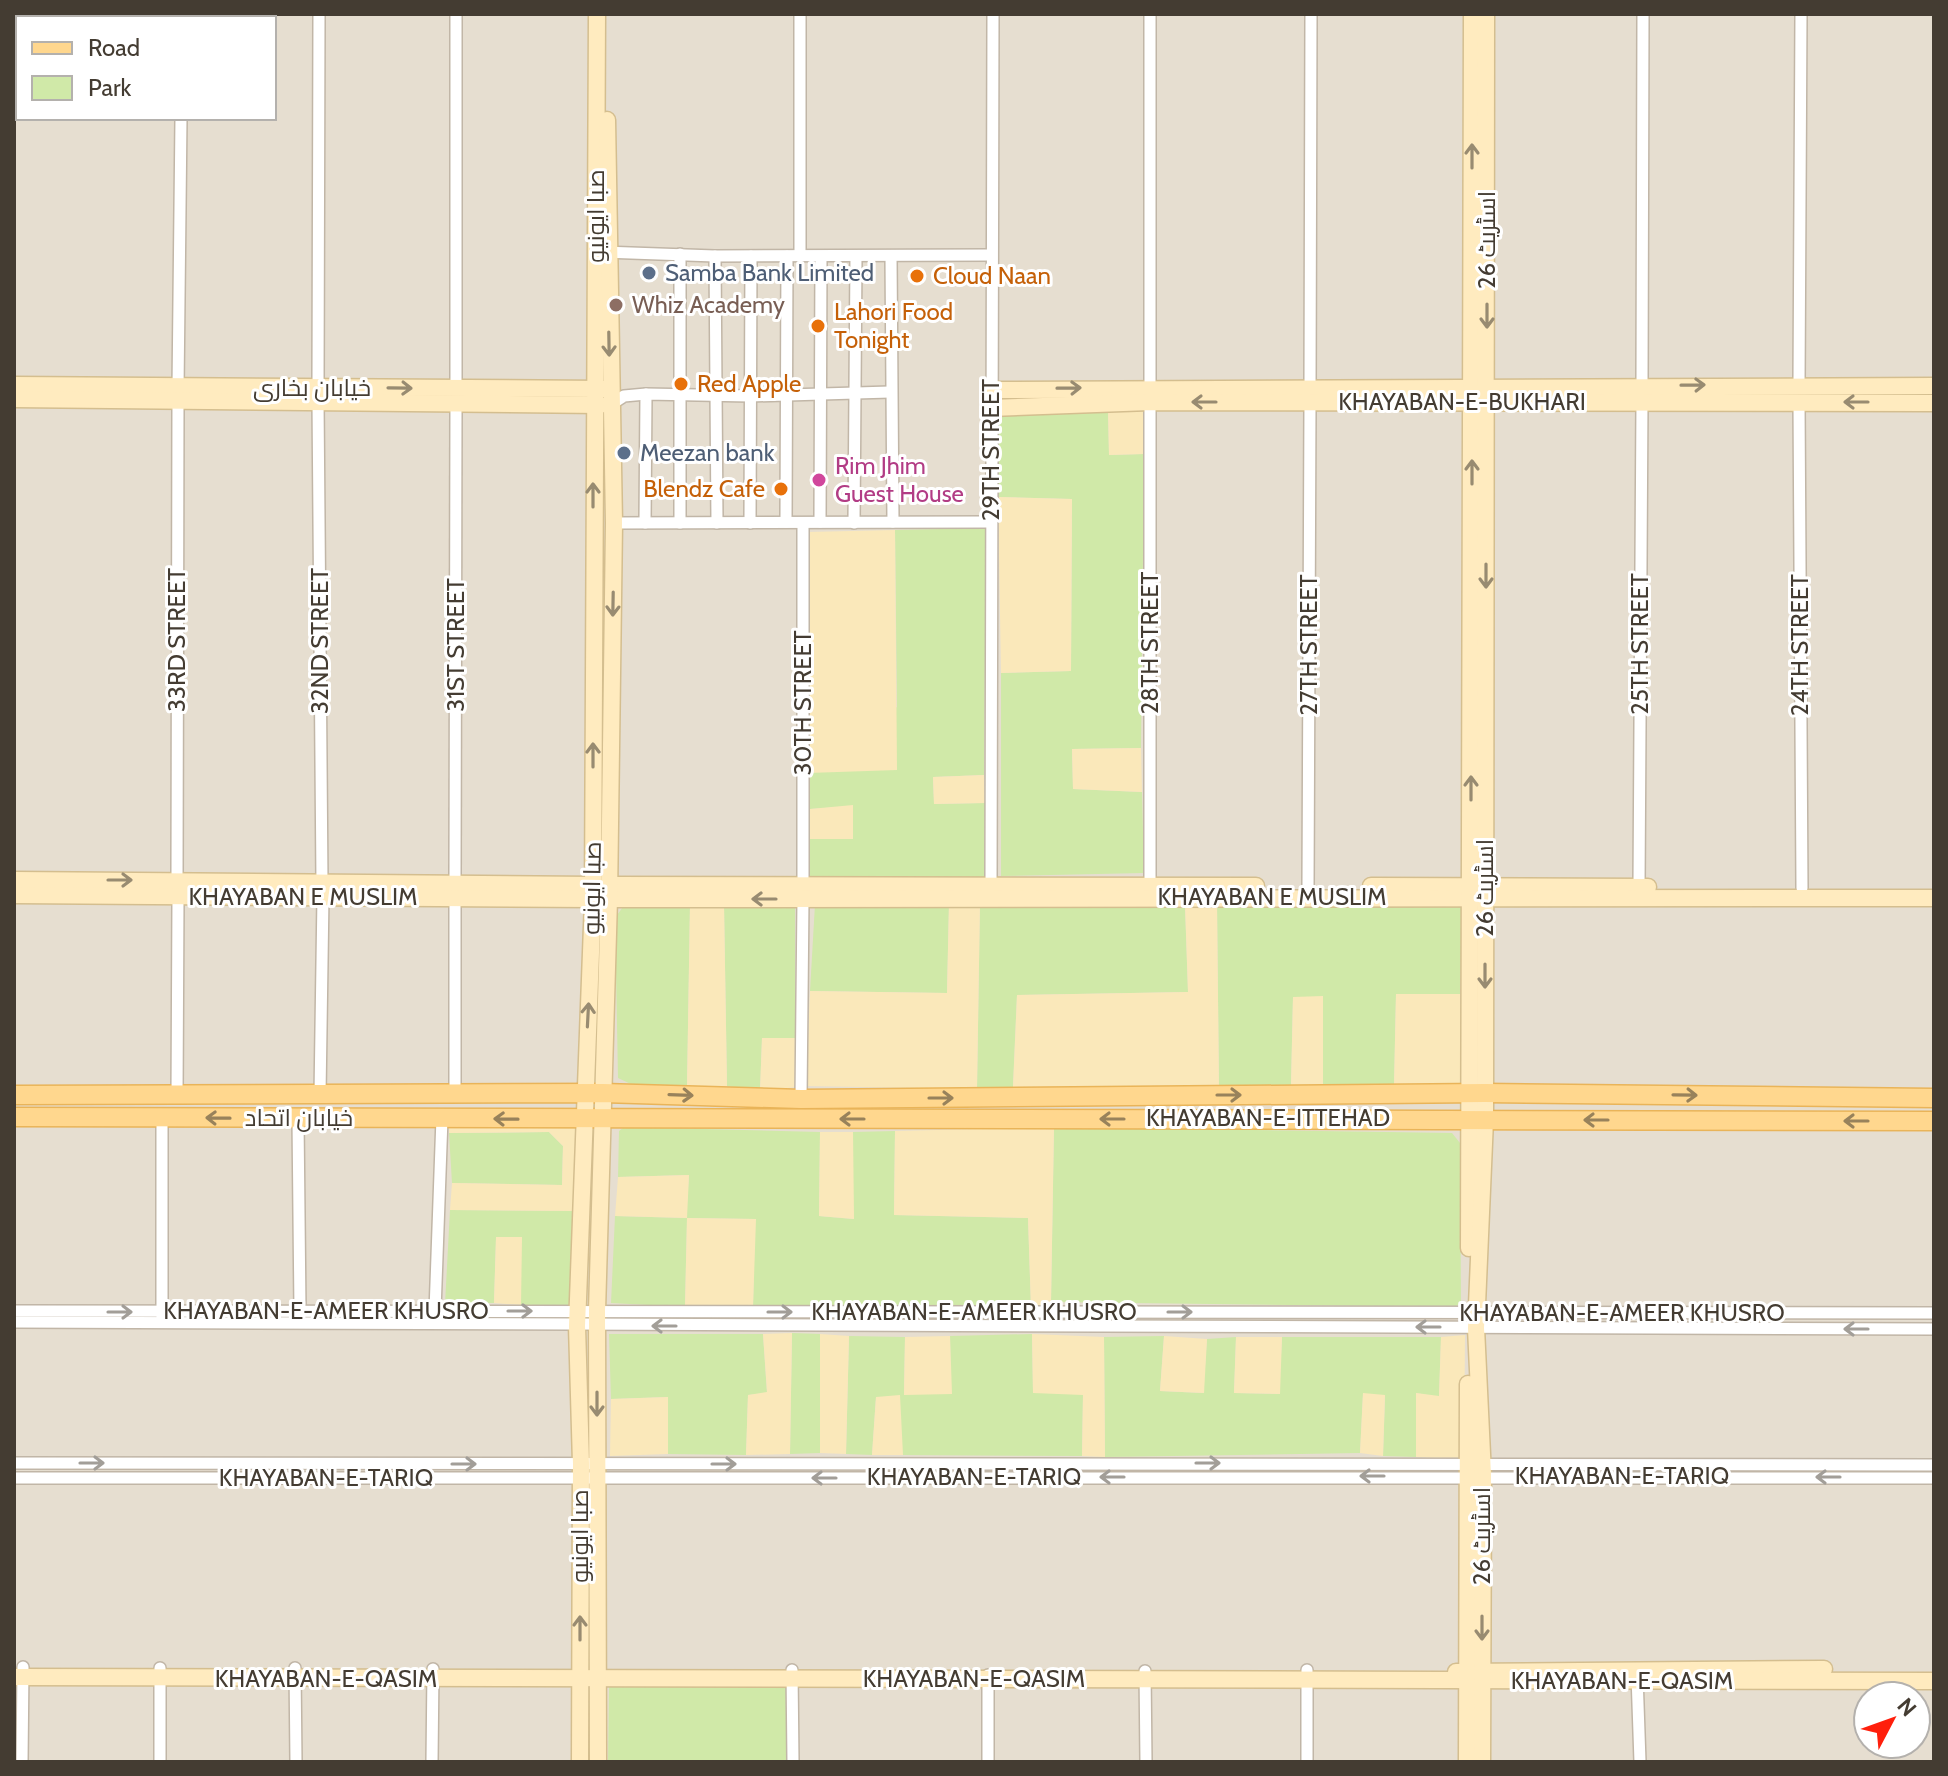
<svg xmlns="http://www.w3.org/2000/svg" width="1948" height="1776" viewBox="0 0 1948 1776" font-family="Cabin,Cairo,sans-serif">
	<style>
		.residential { fill: #e6ded0; fill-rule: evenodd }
		.green { fill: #d0e9a8 }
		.sand { fill: #fae8ba }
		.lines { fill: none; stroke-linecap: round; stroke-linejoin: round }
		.street-casing { stroke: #c1b6a7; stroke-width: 14 }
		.secondary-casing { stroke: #d4be8f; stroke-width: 19 }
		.primary-casing { stroke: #e9b459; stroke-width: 21 }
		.street { stroke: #fff; stroke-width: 11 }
		.secondary { stroke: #ffebbf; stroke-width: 16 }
		.primary { stroke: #ffd78e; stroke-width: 18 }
		.oneway { stroke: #988b71 }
		.oneway2 { stroke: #98825b }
		.oneway3 { stroke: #a29e98 }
		.service-dot { fill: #5c6f8a; stroke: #fff; stroke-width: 3 }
		.food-dot { fill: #e8710a; stroke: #fff; stroke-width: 3 }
		.education-dot { fill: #8d6e63; stroke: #fff; stroke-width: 3 }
		.hotel-dot { fill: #d1479c; stroke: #fff; stroke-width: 3 }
		.labels { text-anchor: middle; stroke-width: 6; stroke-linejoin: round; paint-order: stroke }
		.street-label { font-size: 24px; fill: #443c32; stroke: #fff }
		.service-label { font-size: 24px; fill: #4e5e75; stroke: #fff; text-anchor: start }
		.food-label { font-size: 24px; fill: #c56008; stroke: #fff; text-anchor: start }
		.education-label { font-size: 24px; fill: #785e54; stroke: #fff; text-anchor: start }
		.hotel-label { font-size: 24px; fill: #b23c85; stroke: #fff; text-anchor: start }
	</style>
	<rect width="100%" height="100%" fill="#f2ece2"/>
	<!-- residential -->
	<path class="residential" d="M14 14H1934V1762H14ZM18 18H274V118H18ZM1868 1696H1916V1744H1868Z"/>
	<!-- green -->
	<g class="green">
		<path d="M1108 409 1109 455 1144 454 1141 748 1072 749 1073 789 1142 792 1144 873 1001 876V673L1071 671 1072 499 998 497 996 412Z"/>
		<path d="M986 528 984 775 933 777 934 804 985 803 984 878 808 877 807 839H853V806L810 809 808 773 897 707 895 530Z"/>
		<path d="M980 901 1185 905 1188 992 1017 995 1013 1087 977 1089Z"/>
		<path d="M795 903V1038H762L760 1091 727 1086 724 905Z"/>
		<path d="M949 903 947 993 810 991 815 904Z"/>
		<path d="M625 904 690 905 687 1087 633 1085 618 1078 615 918Z"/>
		<path d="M1217 904 1462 906 1460 994H1396L1394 1087 1323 1088V997H1293L1291 1086 1219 1089Z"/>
		<path d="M624 1127 820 1132 819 1216 853 1219V1132L895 1131 894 1215 1028 1218 1031 1308 753 1307 755 1219 687 1218 685 1307 611 1303 615 1216 686 1218 689 1175 618 1177 619 1131Z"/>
		<path d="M1054 1127 1452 1133 1460 1143 1461 1304 1453 1307 1051 1302Z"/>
		<path d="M549 1132 563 1146 562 1185 452 1183 449 1133Z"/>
		<path d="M450 1210 576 1211 574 1306 521 1305V1237L496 1238 494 1303 445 1304Z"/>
		<path d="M792 1333 820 1334V1453L790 1454Z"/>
		<path d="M609 1334H763L767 1393 748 1395 746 1455 668 1454V1397L611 1399Z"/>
		<path d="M1032 1334 1033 1392 1083 1394 1082 1456 899 1455 876 1397 872 1455 846 1454 849 1336 905 1337 904 1394H951L950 1336Z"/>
		<path d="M1164 1336 1160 1391 1203 1393 1207 1339 1236 1337 1234 1393 1279 1394 1282 1337H1441L1439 1397 1416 1393V1457L1383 1456 1385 1396 1363 1394 1360 1453 1105 1457 1104 1337Z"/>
		<path d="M788 1685V1762H608L609 1687Z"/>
	</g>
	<!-- sand -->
	<g class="sand">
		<path d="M1146 407 1144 454 1109 455 1108 409Z"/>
		<path d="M998 497 1072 499 1071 671 1001 673Z"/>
		<path d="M895 530 897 770 808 773 807 532Z"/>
		<path d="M1141 748 1142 792 1073 789 1072 749Z"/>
		<path d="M984 775 985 803 934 804 933 777Z"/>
		<path d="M853 805V839H807L810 809Z"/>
		<path d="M980 901 977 1089 806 1086 810 991 947 993 949 903Z"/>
		<path d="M1217 904 1219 1089 1013 1087 1017 995 1188 992 1185 905Z"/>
		<path d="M690 905H724L727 1086 687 1087Z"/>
		<path d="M1396 994H1460L1462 1085 1394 1087Z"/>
		<path d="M1323 996V1088L1291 1086 1293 997Z"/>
		<path d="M762 1038H795L797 1087 760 1091Z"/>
		<path d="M449 1124 577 1125 576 1211 450 1210 452 1183 562 1185 563 1146 549 1132 449 1133Z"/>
		<path d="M1054 1127 1051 1302 1031 1308 1028 1218 894 1215 895 1131Z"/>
		<path d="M820 1132H853L854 1219 819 1216Z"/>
		<path d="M689 1175 687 1218 756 1219 753 1307H685L687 1218 615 1216 618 1177Z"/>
		<path d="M496 1237H522L521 1305 494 1303Z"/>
		<path d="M792 1333 790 1454 746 1455 748 1395 767 1392 763 1334Z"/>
		<path d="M820 1334 849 1336 846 1454 820 1453Z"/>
		<path d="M1032 1334 1104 1337 1105 1457 1082 1456 1083 1395 1033 1393Z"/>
		<path d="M1465 1335 1464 1460 1416 1457V1393L1439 1396 1441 1337Z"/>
		<path d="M950 1336 952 1394 904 1395 905 1337Z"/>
		<path d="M1164 1336 1207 1339 1204 1393 1160 1391Z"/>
		<path d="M1236 1337H1282L1280 1394 1234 1393Z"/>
		<path d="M1363 1393 1385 1395 1383 1456 1360 1453Z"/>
		<path d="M900 1395 903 1455H872L876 1397Z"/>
		<path d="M668 1397V1454L610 1456 611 1399Z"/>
	</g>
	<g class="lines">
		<defs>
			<g id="street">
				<path d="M800 14V256"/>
				<path d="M182 18V14"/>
				<path d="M603 252 715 256 991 255"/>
				<path d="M715 256 717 523"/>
				<path d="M891 256 893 522"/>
				<path d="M1799 384 1801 14"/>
				<path d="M1150 386V14"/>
				<path d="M1642 386 1643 14"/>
				<path d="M318 387 319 14"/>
				<path d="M178 389 181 118"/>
				<path d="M456 389V14"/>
				<path d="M1310 390 1311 14"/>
				<path d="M318 400 322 882"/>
				<path d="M1799 402 1802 888"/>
				<path d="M610 405 624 396 646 394 750 396 890 392"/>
				<path d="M786 522 787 256"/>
				<path d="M820 522 821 257"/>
				<path d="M614 523 991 522"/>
				<path d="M645 523 646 394"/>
				<path d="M680 523V254"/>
				<path d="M750 523 751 256"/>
				<path d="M854 523 856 256"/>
				<path d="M177 880 178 401"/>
				<path d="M455 884 456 405"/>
				<path d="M803 884V523"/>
				<path d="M1150 885V402"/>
				<path d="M991 886 993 14"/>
				<path d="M1308 887 1310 403"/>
				<path d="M1639 887 1642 401"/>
				<path d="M455 896V1095"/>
				<path d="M320 1095 323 896"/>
				<path d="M177 1097 178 898"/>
				<path d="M801 1099 803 899"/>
				<path d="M162 1118V1319"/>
				<path d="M298 1119 300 1311"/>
				<path d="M14 1311 1934 1313"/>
				<path d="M435 1311 442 1118"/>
				<path d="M14 1322 1934 1329"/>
				<path d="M14 1463 1934 1465"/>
				<path d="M14 1478H1934"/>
				<path d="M160 1668V1762"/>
				<path d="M295 1668 296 1762"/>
				<path d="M792 1670 793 1762"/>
				<path d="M1307 1670V1762"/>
				<path d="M1145 1671 1146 1762"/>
				<path d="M1637 1675 1640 1762"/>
				<path d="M22 1762 23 1667"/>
				<path d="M432 1762 433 1669"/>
				<path d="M988 1762V1675"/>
			</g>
			<g id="secondary">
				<path d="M14 385 604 389"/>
				<path d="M991 390 1934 386"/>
				<path d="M14 399 600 405"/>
				<path d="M991 408 1150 402 1934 403"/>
				<path d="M14 880 593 885"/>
				<path d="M609 885 1256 886"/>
				<path d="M1371 886 1648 887"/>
				<path d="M14 895 593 899"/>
				<path d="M609 899 1934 898"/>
				<path d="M1469 1248 1472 14"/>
				<path d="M1456 1672 1824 1669"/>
				<path d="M14 1677 1934 1681"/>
				<path d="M580 1762 581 1464 577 1326 593 899 597 14"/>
				<path d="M598 1762 597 1311 609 899 614 523 607 120"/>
				<path d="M1467 1762 1468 1384"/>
				<path d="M1482 1762 1483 1475 1476 1328 1485 1120 1486 14"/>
			</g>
			<g id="primary">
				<path d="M14 1095 603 1093 801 1099 1485 1093 1934 1098"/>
				<path d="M14 1117 1934 1121"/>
			</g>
		</defs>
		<!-- street casing -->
		<use href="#street" class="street-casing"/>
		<!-- secondary casing -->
		<use href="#secondary" class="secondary-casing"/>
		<!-- primary casing -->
		<use href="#primary" class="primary-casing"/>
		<!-- street -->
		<use href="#street" class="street"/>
		<!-- secondary -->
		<use href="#secondary" class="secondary"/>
		<!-- primary -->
		<use href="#primary" class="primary"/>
	</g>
	<!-- one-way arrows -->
	<defs><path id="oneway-shaft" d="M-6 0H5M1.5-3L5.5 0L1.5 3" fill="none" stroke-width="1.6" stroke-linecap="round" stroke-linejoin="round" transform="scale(2)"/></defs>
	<g class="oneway">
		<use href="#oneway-shaft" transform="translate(1472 156) rotate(-90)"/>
		<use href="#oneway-shaft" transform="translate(1487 316) rotate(90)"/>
		<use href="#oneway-shaft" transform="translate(609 344) rotate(89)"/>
		<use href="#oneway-shaft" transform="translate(1693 385) rotate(-1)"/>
		<use href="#oneway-shaft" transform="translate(400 388) rotate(1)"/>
		<use href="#oneway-shaft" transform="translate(1069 388) rotate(-1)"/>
		<use href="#oneway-shaft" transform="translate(1204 402) rotate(-180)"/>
		<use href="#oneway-shaft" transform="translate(1856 402) rotate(-180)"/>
		<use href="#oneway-shaft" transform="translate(1472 472) rotate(-90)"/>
		<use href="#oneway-shaft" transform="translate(593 495) rotate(-90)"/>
		<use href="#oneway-shaft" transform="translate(1486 576) rotate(90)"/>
		<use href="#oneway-shaft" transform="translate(613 604) rotate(91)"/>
		<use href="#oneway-shaft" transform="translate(593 755) rotate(-90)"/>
		<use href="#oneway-shaft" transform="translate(1471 788) rotate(-90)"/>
		<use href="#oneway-shaft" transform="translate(120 880)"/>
		<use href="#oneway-shaft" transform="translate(764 899) rotate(-180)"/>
		<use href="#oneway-shaft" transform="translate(1485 976) rotate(90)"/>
		<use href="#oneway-shaft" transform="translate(588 1015) rotate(-87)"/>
		<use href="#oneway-shaft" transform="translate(597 1404) rotate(90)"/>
		<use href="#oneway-shaft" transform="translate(580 1628) rotate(-90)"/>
		<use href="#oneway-shaft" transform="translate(1482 1628) rotate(90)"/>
	</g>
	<g class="oneway2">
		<use href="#oneway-shaft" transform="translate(681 1095) rotate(2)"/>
		<use href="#oneway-shaft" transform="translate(1229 1095)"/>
		<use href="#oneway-shaft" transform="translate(1685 1095) rotate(1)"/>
		<use href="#oneway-shaft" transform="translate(941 1098)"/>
		<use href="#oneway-shaft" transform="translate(218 1118) rotate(-179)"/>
		<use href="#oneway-shaft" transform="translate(506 1119) rotate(-179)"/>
		<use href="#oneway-shaft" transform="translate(852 1119) rotate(180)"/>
		<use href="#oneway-shaft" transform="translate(1112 1119) rotate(180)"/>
		<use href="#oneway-shaft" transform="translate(1596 1120) rotate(-180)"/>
		<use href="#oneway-shaft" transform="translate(1856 1121) rotate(-180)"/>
	</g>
	<g class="oneway3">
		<use href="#oneway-shaft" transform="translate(520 1311)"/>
		<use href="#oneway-shaft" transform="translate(120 1312)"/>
		<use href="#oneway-shaft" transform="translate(780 1312)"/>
		<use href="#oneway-shaft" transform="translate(1180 1312)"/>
		<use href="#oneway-shaft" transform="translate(664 1326) rotate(180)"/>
		<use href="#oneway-shaft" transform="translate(1428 1327) rotate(-180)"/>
		<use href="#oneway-shaft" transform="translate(1856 1329) rotate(-180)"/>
		<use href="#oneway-shaft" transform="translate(92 1463)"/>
		<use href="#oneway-shaft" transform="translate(1208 1463)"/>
		<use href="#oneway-shaft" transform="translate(464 1464)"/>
		<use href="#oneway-shaft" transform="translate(724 1464)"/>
		<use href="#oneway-shaft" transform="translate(1372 1476) rotate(180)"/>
		<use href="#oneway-shaft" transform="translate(1112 1477) rotate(180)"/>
		<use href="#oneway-shaft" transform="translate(1828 1477) rotate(-180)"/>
		<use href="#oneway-shaft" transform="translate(824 1478) rotate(180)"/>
	</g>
	<!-- markers -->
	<g class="service-dot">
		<circle cx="649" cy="273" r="8"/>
		<circle cx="624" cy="453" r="8"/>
	</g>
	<g class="food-dot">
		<circle cx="917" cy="276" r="8"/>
		<circle cx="818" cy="326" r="8"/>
		<circle cx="681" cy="384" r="8"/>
		<circle cx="781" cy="489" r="8"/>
	</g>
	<circle class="education-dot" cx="616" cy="305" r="8"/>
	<circle class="hotel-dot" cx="819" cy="480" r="8"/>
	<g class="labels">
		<!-- street labels -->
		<g class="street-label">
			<text transform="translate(596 216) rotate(-90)" y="8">صبا ایونیو</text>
			<text transform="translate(1487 240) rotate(-90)" y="8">اسٹریٹ 26</text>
			<text x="312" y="396">خیابان بخاری</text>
			<text x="1462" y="410">KHAYABAN-E-BUKHARI</text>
			<text transform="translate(991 450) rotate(-90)" y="8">29TH STREET</text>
			<text transform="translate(177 640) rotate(-90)" y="8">33RD STREET</text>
			<text transform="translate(320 641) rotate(-90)" y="8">32ND STREET</text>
			<text transform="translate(1150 643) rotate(-90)" y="8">28TH STREET</text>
			<text transform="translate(1640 644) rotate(-90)" y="8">25TH STREET</text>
			<text transform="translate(456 645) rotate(-90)" y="8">31ST STREET</text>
			<text transform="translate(1309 645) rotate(-90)" y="8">27TH STREET</text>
			<text transform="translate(1800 645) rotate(-90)" y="8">24TH STREET</text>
			<text transform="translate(803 703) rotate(-90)" y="8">30TH STREET</text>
			<text transform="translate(592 888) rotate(-89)" y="8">صبا ایونیو</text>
			<text transform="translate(1485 888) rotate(-90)" y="8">اسٹریٹ 26</text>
			<text x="303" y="905">KHAYABAN E MUSLIM</text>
			<text x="1272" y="905">KHAYABAN E MUSLIM</text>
			<text x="299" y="1126">خیابان اتحاد</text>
			<text x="1268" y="1126">KHAYABAN-E-ITTEHAD</text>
			<text x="326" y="1319">KHAYABAN-E-AMEER KHUSRO</text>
			<text x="974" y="1320">KHAYABAN-E-AMEER KHUSRO</text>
			<text x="1622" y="1321">KHAYABAN-E-AMEER KHUSRO</text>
			<text x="1622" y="1484">KHAYABAN-E-TARIQ</text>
			<text x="974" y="1485">KHAYABAN-E-TARIQ</text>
			<text x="326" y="1486">KHAYABAN-E-TARIQ</text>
			<text transform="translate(580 1536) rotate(-90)" y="8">صبا ایونیو</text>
			<text transform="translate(1482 1536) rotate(-90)" y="8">اسٹریٹ 26</text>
			<text x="326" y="1687">KHAYABAN-E-QASIM</text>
			<text x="974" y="1687">KHAYABAN-E-QASIM</text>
			<text x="1622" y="1689">KHAYABAN-E-QASIM</text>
		</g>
		<!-- service labels -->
		<g class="service-label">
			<text x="665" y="281">Samba Bank Limited</text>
			<text x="640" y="461">Meezan bank</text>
		</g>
		<!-- food labels -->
		<g class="food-label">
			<text x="933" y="284">Cloud Naan</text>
			<text x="834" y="320">Lahori Food<tspan x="834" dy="28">Tonight</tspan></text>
			<text x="697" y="392">Red Apple</text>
			<text x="765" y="497" text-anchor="end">Blendz Cafe</text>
		</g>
		<!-- education labels -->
		<g class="education-label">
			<text x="632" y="313">Whiz Academy</text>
		</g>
		<!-- hotel labels -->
		<g class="hotel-label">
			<text x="835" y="474">Rim Jhim<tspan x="835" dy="28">Guest House</tspan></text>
		</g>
	</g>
	<!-- border -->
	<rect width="1948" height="1776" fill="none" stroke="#443c32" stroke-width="32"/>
	<!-- legend -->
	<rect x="16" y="16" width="260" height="104" fill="#ffffff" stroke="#b4b1ad" stroke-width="2"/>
	<rect x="32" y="42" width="40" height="12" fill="#ffd78e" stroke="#b4b1ad" stroke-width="2"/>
	<text x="88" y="56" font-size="24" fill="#443c32">Road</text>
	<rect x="32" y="76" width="40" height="24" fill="#d0e9a8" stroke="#b4b1ad" stroke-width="2"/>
	<text x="88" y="96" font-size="24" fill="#443c32">Park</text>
	<!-- north arrow -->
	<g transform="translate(1892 1720) rotate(49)"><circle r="38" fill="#ffffff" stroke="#b4b1ad" stroke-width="2"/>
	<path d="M0-6L14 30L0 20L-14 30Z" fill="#ff1f0c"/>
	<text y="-12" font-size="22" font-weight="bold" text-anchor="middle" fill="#443c32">N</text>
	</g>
</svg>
